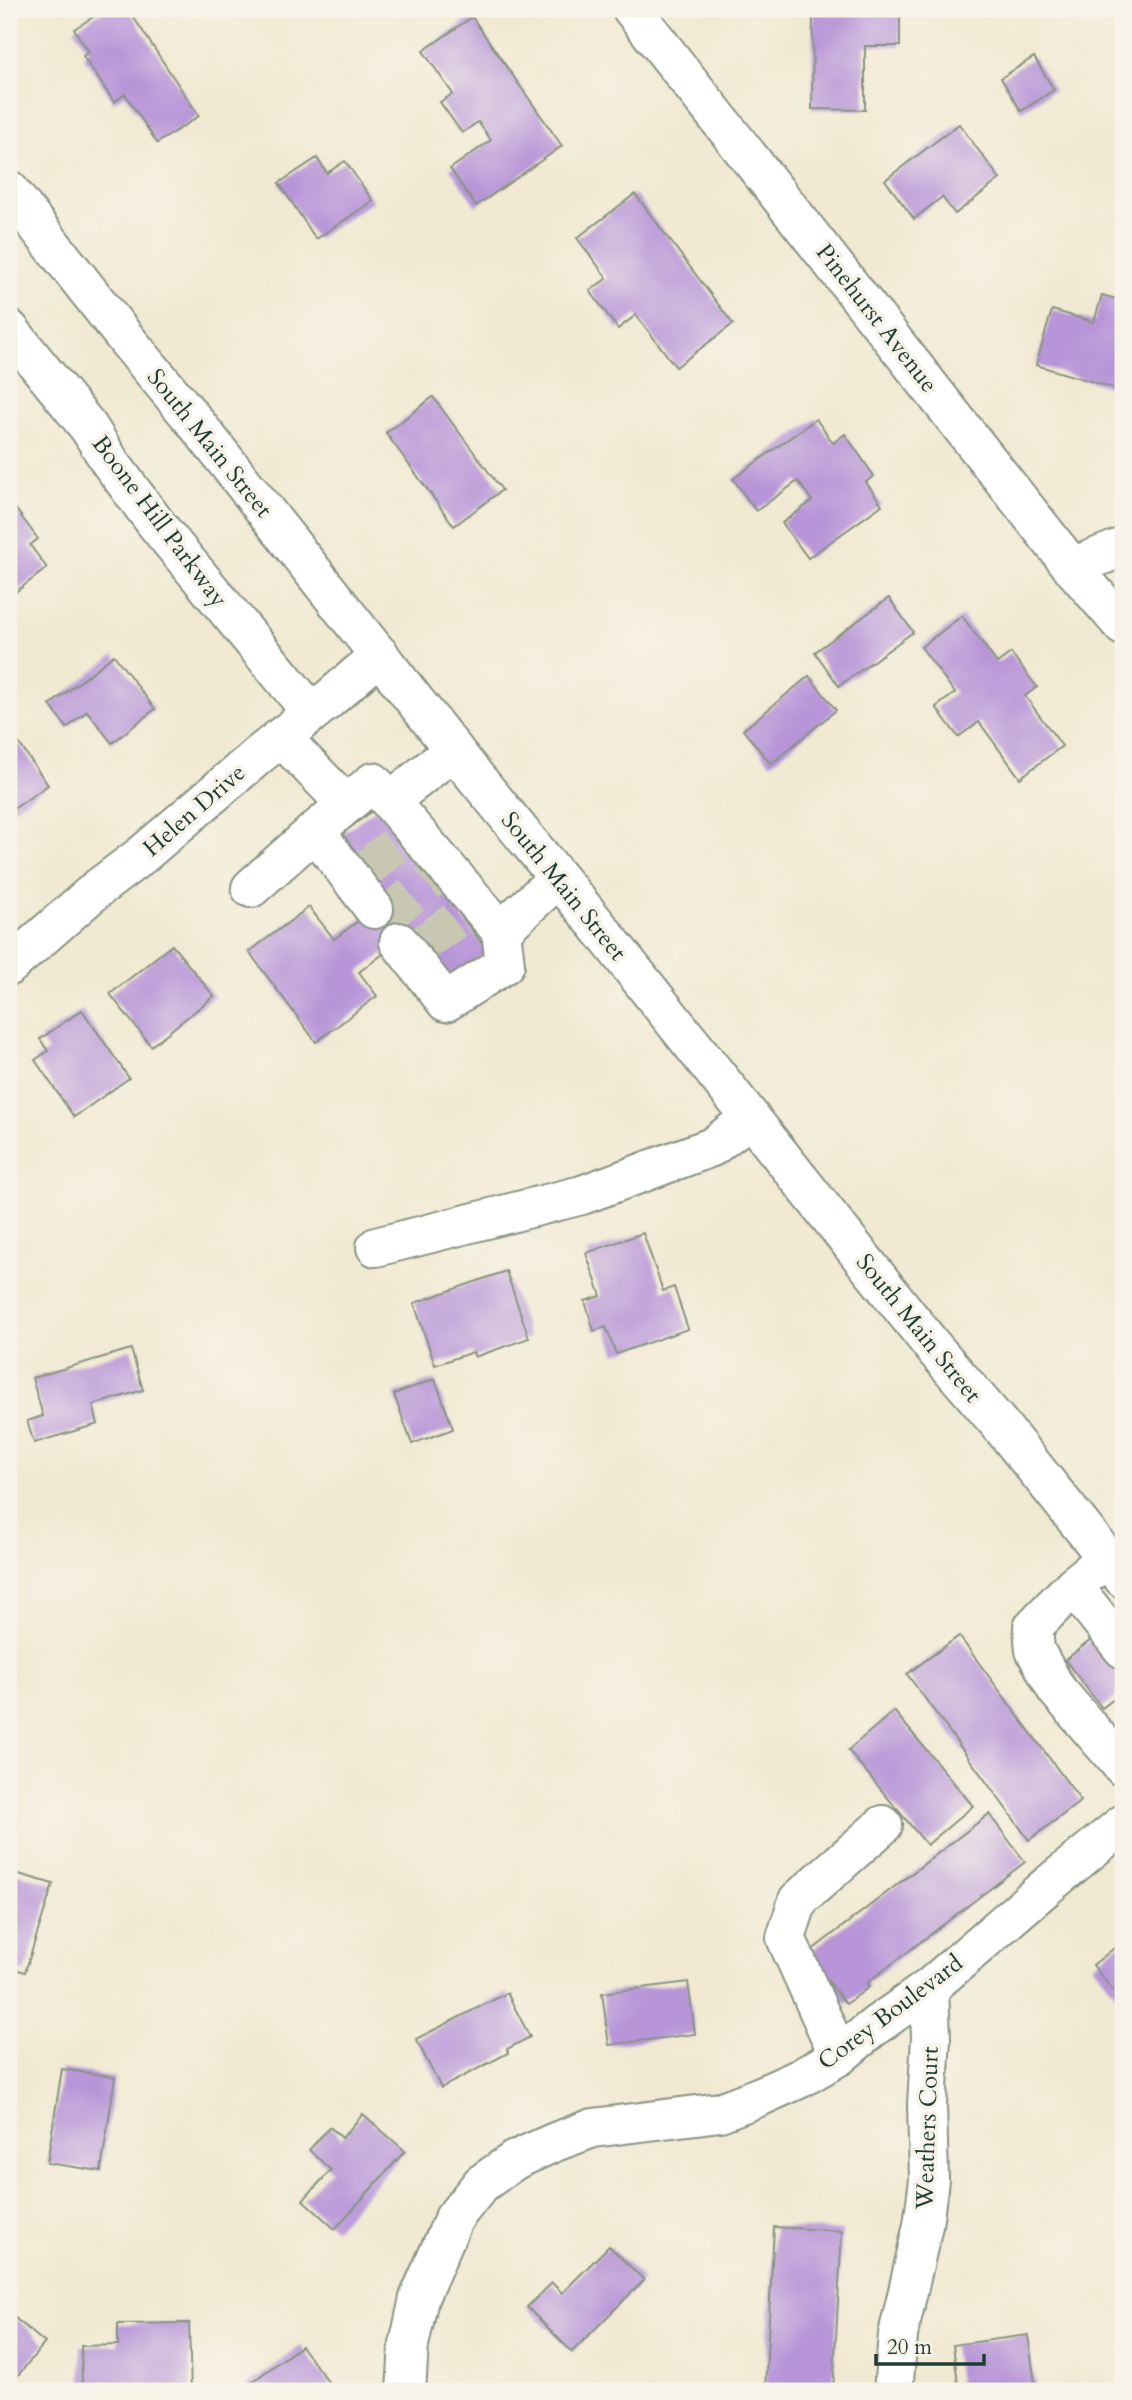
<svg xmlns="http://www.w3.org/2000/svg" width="1132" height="2400" viewBox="0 0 1132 2400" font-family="Cardo,serif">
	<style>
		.building { fill: #b795d8 }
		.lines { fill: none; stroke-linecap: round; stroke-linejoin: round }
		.minor-tunnel { stroke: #c7c7b2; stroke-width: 38; stroke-dasharray: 38 19; stroke-linecap: butt }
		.minor-casing { stroke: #889382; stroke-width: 42 }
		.major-casing { stroke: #889382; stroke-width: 42 }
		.minor { stroke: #fff; stroke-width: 38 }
		.major { stroke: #fff; stroke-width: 38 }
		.labels { text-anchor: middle; stroke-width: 7; stroke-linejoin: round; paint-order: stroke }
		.street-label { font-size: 24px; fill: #1f3d34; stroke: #f7f3e8 }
	</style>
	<rect width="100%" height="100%" fill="#f7f3e8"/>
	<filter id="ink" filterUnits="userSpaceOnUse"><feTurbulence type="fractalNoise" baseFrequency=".0143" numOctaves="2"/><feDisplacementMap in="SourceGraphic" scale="14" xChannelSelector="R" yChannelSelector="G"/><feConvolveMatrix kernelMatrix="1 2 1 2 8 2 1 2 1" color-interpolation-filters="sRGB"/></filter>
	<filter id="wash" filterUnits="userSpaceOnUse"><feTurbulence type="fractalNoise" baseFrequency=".00686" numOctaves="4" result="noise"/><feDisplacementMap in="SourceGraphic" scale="28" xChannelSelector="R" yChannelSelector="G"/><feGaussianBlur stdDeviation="1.57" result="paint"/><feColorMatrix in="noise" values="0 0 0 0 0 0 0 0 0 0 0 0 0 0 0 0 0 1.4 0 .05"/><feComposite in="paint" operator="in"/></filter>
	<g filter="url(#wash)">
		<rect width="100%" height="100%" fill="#f1e9d1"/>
		<g id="blocks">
			<!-- building -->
			<g class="building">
				<path d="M106 9H128L199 116 157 143 125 94 114 102 83 56 89 52 74 29Z"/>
				<path d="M813 9 900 10V46H865V110L812 109Z"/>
				<path d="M472 17 562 146 476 206 450 169 491 140 478 122 462 133 440 102 453 94 423 51Z"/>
				<path d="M1034 57 1054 90 1021 111 1001 78Z"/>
				<path d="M959 124 1000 179 955 214 942 197 914 219 885 180Z"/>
				<path d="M317 158 327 173 345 161 373 201 316 239 279 183Z"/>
				<path d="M635 194 733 324 676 367 636 315 618 329 590 291 607 278 577 238Z"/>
				<path d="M1102 295 1123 301V391L1036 365 1052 310 1094 322Z"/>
				<path d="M433 397 502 490 454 526 386 433Z"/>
				<path d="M816 419 833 443 845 434 874 476 866 482 882 505 808 558 782 523 812 501 798 481 756 511 733 479Z"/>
				<path d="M9 500 38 539 30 545 47 568 9 597Z"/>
				<path d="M889 598 913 632 839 686 815 652Z"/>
				<path d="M962 616 997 663 1011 653 1037 687 1025 696 1062 746 1020 778 979 722 958 737 936 707 955 693 921 647Z"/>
				<path d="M114 655 155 709 112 743 87 711 67 728 50 705Z"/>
				<path d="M809 676 836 710 771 764 743 730Z"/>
				<path d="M9 729 48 785 9 812Z"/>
				<path d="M379 806 488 952 451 979 414 931 359 972 377 996 316 1042 249 952 309 907 334 939 387 899 339 836Z"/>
				<path d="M172 945 214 996 151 1046 110 994Z"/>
				<path d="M82 1010 129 1078 74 1117 35 1060 48 1051 40 1039Z"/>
				<path d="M643 1233 663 1291 674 1287 688 1329 616 1354 606 1327 594 1331 585 1301 601 1296 586 1253Z"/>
				<path d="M506 1271 529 1338 475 1357 473 1352 435 1365 414 1303Z"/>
				<path d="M131 1349 143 1390 93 1405 98 1424 34 1443 27 1421 43 1416 32 1378Z"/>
				<path d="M435 1379 453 1429 412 1444 394 1394Z"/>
				<path d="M1099 1634 1123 1666V1692L1102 1708 1065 1660Z"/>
				<path d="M959 1636 1081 1801 1029 1840 907 1674Z"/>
				<path d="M894 1711 973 1806 927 1845 848 1750Z"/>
				<path d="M989 1814 1025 1862 867 1983 869 1987 846 2004 807 1954Z"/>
				<path d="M12 1872 53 1884 25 1972 9 1967V1882Z"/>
				<path d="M1123 1941V1991L1117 1996 1093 1965Z"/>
				<path d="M688 1982 695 2034 609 2045 602 1993Z"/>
				<path d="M507 1993 530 2037 507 2049 508 2053 441 2088 416 2039Z"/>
				<path d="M62 2069 115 2077 101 2171 47 2163Z"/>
				<path d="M363 2114 405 2151 335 2229 303 2200 331 2170 309 2150 330 2127 342 2138Z"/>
				<path d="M774 2227 842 2231 833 2391H765Z"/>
				<path d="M609 2246 644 2280 572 2352 527 2307 552 2283 562 2293Z"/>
				<path d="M9 2313 45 2343 9 2386Z"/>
				<path d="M189 2323 191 2391H82L81 2346 118 2345V2324Z"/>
				<path d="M1028 2335 1036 2391H959L953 2345Z"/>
				<path d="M301 2346 335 2391H240Z"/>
			</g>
		</g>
	</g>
	<g filter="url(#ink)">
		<use href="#blocks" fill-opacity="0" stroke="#889382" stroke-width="2"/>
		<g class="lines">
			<!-- minor-tunnel -->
			<g class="minor-tunnel">
				<path d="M365 870 403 838"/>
				<path d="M382 919 433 878"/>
				<path d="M424 943 461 916"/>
			</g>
			<defs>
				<g id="minor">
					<path d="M632 9 1072 567 1123 626"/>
					<path d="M9 329 89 428 110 462 157 525 311 712"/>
					<path d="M1072 567 1123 547"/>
					<path d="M281 737 346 804"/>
					<path d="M390 801 454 750"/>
					<path d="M251 888 315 831"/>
					<path d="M374 909 315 831 373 782 501 931"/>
					<path d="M399 942 446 1002 505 964 501 931 558 878"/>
					<path d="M9 966 97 889 142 855 260 754 328 700 380 655"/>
					<path d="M376 1247 582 1195 712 1147 750 1118"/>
					<path d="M1107 1558 1073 1586 1033 1627 1035 1650 1056 1689 1123 1767"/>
					<path d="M1073 1586 1123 1649"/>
					<path d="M839 2056 786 1938 798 1900 883 1825"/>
					<path d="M406 2391 409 2345 419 2298 454 2218 481 2184 515 2160 555 2142 593 2128 720 2112 761 2096 801 2078 839 2056 875 2026 929 1988 1047 1886 1123 1824"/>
					<path d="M893 2391 898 2335 923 2225 929 2180 927 2104 931 2038 929 1988"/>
				</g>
				<path id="major" d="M9 190 126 339 195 422 468 768 598 926 933 1347 1001 1426 1123 1578"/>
			</defs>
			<!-- minor casing -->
			<use href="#minor" class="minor-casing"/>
			<!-- major casing -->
			<use href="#major" class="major-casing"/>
			<!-- minor -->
			<use href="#minor" class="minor"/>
			<!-- major -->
			<use href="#major" class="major"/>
		</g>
	</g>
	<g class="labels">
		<!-- street labels -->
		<g class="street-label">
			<text transform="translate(877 318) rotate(52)" y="8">Pinehurst Avenue</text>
			<text transform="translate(210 443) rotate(51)" y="8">South Main Street</text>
			<text transform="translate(160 521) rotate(53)" y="8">Boone Hill Parkway</text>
			<text transform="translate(194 810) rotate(-41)" y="8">Helen Drive</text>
			<text transform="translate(564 886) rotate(51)" y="8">South Main Street</text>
			<text transform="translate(919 1328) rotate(51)" y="8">South Main Street</text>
			<text transform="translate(890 2012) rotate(-37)" y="8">Corey Boulevard</text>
			<text transform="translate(927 2128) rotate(-88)" y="8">Weathers Court</text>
		</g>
	</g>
	<!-- margin -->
	<rect width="1132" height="2400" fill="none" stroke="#f7f3e8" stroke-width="35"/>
	<!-- scale -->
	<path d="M876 2354v10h108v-10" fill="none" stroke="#1f3d34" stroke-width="3.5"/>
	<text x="887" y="2354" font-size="21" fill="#1f3d34" stroke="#f7f3e8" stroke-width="5" paint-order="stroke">20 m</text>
</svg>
